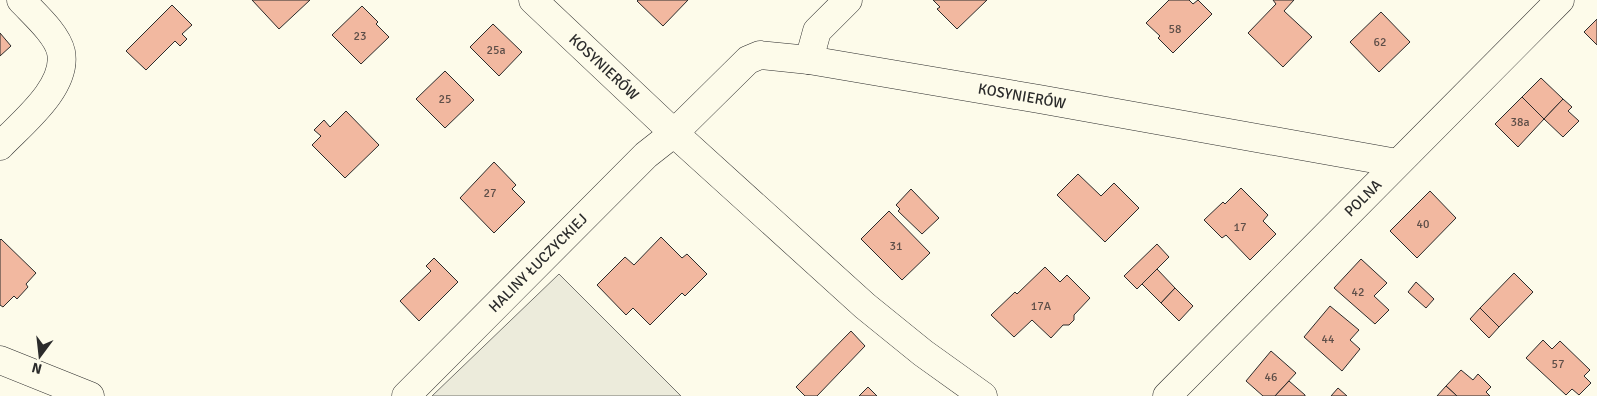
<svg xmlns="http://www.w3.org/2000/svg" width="1597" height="396" viewBox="0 0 1597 396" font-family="Signika,sans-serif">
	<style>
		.green { fill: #ecebdb; stroke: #74746e }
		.building { fill: #f2b8a0; stroke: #2b2b2b }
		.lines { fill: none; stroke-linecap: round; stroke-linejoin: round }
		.street-casing { stroke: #2b2b2b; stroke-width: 29 }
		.street { stroke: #fdfbea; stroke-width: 28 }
		.labels { text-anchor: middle; stroke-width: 4; stroke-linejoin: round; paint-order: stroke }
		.number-label { font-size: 12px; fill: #5d4e48 }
		.street-label { font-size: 15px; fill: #2b2b2b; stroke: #fdfbea }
	</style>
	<rect width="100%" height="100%" fill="#fdfbea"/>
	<!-- green -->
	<path class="green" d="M559 274 681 396H432Z"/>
	<!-- building -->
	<g class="building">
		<path d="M252 0H310L279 29Z"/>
		<path d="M638 0H688L663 26 637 1Z"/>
		<path d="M933 0H987L957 29 937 9 940 7Z"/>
		<path d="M1169 0H1189L1193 4 1198 0 1212 14 1173 53 1158 38 1160 36 1146 23Z"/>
		<path d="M1273 0H1294L1284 11 1312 37 1283 67 1248 33 1276 4Z"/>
		<path d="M172 5 192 25 182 34 187 39 180 46 175 41 146 70 126 51Z"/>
		<path d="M362 6 378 22 376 24 389 37 361 64 332 35Z"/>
		<path d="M1381 12 1410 42 1379 72 1350 42Z"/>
		<path d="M1597 19V45L1584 32Z"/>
		<path d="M493 24 522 52 499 76 470 47Z"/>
		<path d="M0 33 11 46 0 56Z"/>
		<path d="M445 71 474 100 445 128 416 99Z"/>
		<path d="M1541 78 1563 99 1544 119 1522 97Z"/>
		<path d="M1522 97 1544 119 1518 147 1495 124Z"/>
		<path d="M1563 99 1572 107 1568 111 1579 121 1563 137 1544 119Z"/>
		<path d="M346 111 379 145 345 178 312 145 321 136 314 130 324 120 330 127Z"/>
		<path d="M494 162 516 185 512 189 525 202 494 233 460 198Z"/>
		<path d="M1078 174 1101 196 1114 183 1139 208 1105 242 1057 195Z"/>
		<path d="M1241 188 1268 215 1263 221 1276 234 1250 260 1226 235 1222 238 1204 220 1223 202 1225 204Z"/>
		<path d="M911 189 939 218 922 234 898 211 900 209 896 205Z"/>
		<path d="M1430 191 1456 218 1417 258 1390 231Z"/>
		<path d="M889 211 930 253 902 280 861 239Z"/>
		<path d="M661 237 682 258 687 254 707 274 685 296 682 293 650 325 633 308 626 315 597 285 625 257 634 265Z"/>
		<path d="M1 239 36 273 26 284 28 287 17 299 14 296 3 307 0 305V240Z"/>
		<path d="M1157 244 1169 257 1137 289 1124 276Z"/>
		<path d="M434 258 458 282 419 321 400 301 431 271 426 266Z"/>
		<path d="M1361 259 1387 283 1374 296 1389 310 1375 324 1334 288Z"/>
		<path d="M1045 267 1060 282 1067 275 1090 298 1074 315V320L1069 325H1063L1051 338 1032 320 1014 337 991 315 1015 292 1017 294Z"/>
		<path d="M1157 269 1175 288 1161 303 1142 284Z"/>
		<path d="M1514 273 1533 292 1499 327 1480 308Z"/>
		<path d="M1416 282 1434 299 1426 308 1408 292Z"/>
		<path d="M1175 288 1193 306 1179 321 1161 303Z"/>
		<path d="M1330 306 1359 330 1350 340 1360 349 1342 371 1304 337Z"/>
		<path d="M1480 308 1499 327 1489 338 1470 319Z"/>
		<path d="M851 331 865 346 817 396H805L796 387Z"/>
		<path d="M1543 340 1552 349 1560 341 1590 370 1584 376 1591 383 1579 395 1572 389 1566 395 1526 358Z"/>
		<path d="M1271 351 1296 373 1275 396H1263L1246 381Z"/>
		<path d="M1461 370 1473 380 1478 374 1491 387 1486 392 1490 396H1457L1446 386Z"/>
		<path d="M1289 381 1305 395V396H1275Z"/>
		<path d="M1446 386 1457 396H1437Z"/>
		<path d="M868 387 877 396H859Z"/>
		<path d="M1338 388 1347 396H1331Z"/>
	</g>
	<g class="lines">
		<defs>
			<g id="street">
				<path d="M533 0 674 133 865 306 923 353 983 396"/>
				<path d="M809 60 817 31 848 0"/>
				<path d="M0 146C22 123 68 87 61 52 57 34 34 14 21 0"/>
				<path d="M0 360 90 396"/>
				<path d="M406 396 646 155 674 133 748 60 760 55 809 60 1039 99 1397 163"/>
				<path d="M1167 396 1560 0"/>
			</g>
		</defs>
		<!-- street casing -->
		<use href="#street" class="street-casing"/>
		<!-- street -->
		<use href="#street" class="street"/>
	</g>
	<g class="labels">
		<!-- number labels -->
		<g class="number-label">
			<text x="1175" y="33">58</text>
			<text x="360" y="40">23</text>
			<text x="1380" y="46">62</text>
			<text x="496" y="54">25a</text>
			<text x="445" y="103">25</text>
			<text x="1520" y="126">38a</text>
			<text x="490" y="197">27</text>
			<text x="1423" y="228">40</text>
			<text x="1240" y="231">17</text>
			<text x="896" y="250">31</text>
			<text x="1358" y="296">42</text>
			<text x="1041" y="310">17A</text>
			<text x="1328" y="343">44</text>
			<text x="1558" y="368">57</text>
			<text x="1271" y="381">46</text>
		</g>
		<!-- street labels -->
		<g class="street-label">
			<text transform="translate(604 67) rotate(43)" y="5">KOSYNIERÓW</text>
			<text transform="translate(1022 96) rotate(10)" y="5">KOSYNIERÓW</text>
			<text transform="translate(1363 198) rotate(-45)" y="5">POLNA</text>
			<text transform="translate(538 263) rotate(-45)" y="5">HALINY ŁUCZYCKIEJ</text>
		</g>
	</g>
	<!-- north arrow -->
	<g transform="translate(40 356) rotate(195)" stroke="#fdfbea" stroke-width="4" paint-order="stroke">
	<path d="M0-4L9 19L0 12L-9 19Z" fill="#2b2b2b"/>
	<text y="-8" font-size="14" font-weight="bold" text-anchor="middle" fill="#2b2b2b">N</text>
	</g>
</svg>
